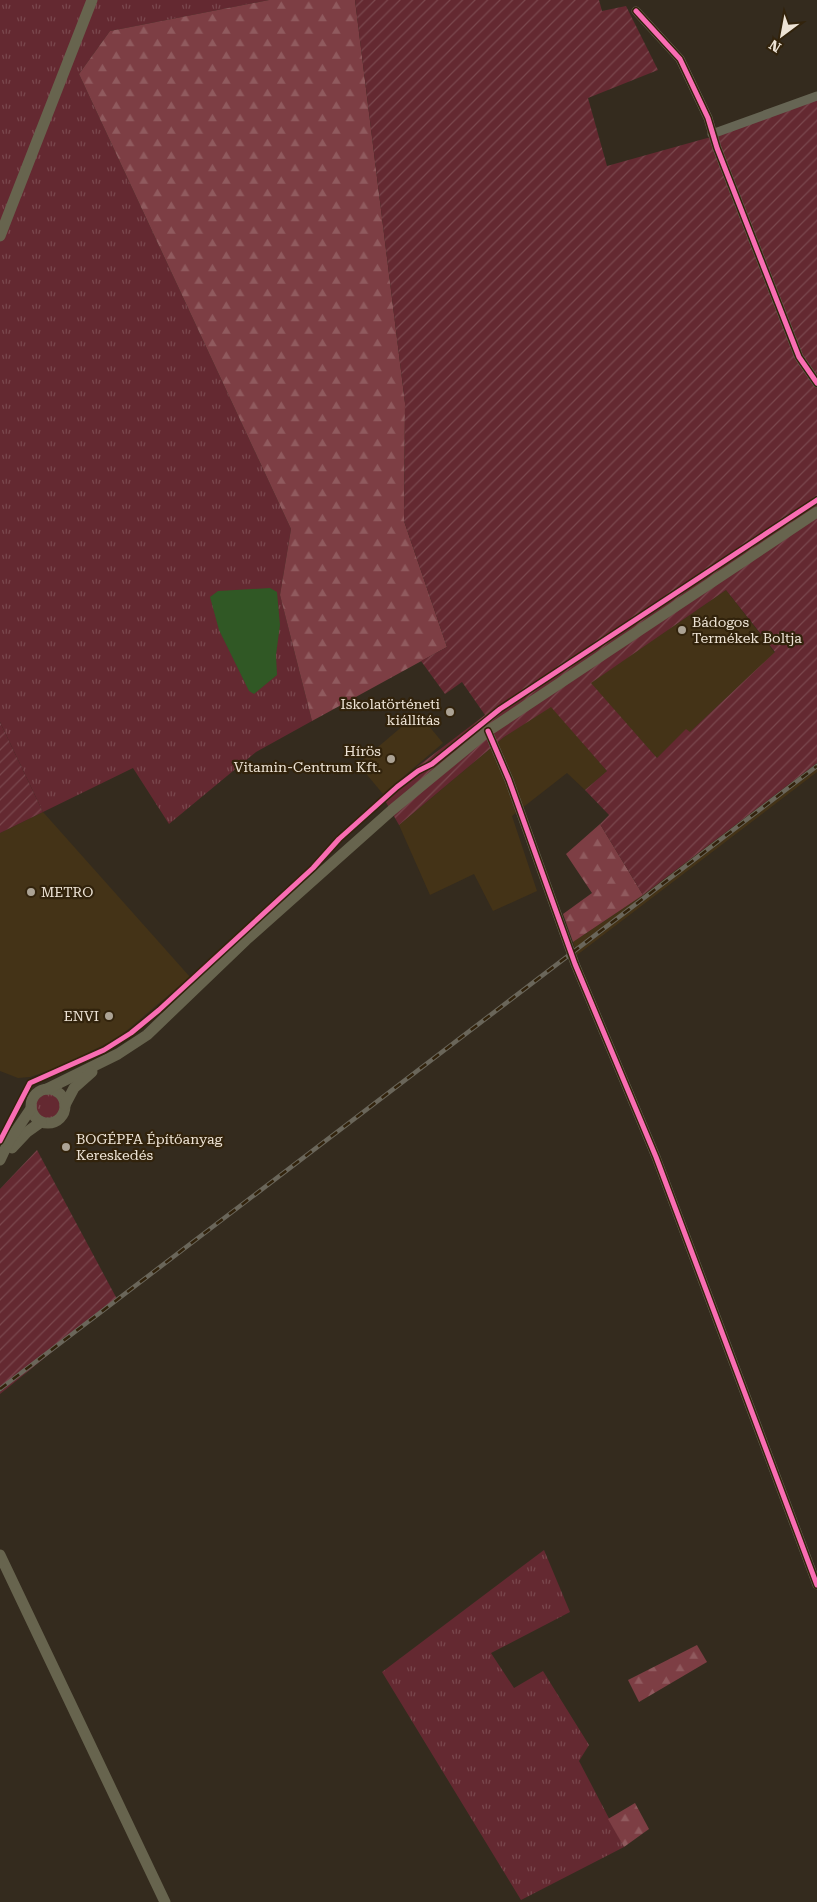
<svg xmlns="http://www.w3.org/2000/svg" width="817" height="1902" viewBox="0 0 817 1902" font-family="'Roboto Serif',serif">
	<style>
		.built { fill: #443317 }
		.grass { fill: url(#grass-tufts) }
		.forest { fill: url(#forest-firs) }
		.garden { fill: url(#garden-furrows); fill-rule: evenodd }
		.water { fill: #305825 }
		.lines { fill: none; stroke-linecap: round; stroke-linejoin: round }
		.minor { stroke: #666554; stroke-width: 9 }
		.major { stroke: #67644e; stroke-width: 11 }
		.rail-casing { stroke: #6a665a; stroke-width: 4.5 }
		.rail { stroke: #32230c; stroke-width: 2.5; stroke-dasharray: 8; stroke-linecap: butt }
		.cycleway-casing { stroke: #32230c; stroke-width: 8 }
		.cycleway { stroke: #f96db3; stroke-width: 5 }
		.poi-dot { fill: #aca395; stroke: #32230c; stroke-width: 2 }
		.labels { text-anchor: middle; stroke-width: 4.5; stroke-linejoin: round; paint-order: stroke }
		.poi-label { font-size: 14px; fill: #ede3d5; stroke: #32230c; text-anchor: start }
	</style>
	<defs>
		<pattern id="grass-tufts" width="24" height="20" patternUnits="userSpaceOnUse" patternTransform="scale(1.25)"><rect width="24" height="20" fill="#642931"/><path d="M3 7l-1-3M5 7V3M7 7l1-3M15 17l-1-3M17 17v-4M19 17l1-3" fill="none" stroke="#7a484e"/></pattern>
		<pattern id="forest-firs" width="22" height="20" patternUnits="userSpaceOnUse" patternTransform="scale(1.25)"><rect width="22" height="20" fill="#7d3e44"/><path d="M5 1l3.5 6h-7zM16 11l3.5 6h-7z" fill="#905a5e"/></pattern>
		<pattern id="garden-furrows" width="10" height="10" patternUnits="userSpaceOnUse" patternTransform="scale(1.25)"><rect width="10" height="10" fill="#642931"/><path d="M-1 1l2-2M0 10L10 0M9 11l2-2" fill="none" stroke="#7a484e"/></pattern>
	</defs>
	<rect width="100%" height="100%" fill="#342b1e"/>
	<!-- built -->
	<g class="built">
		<path d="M726 590 775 653 689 733 686 730 657 758 590 683Z"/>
		<path d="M551 706 607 771 585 790 567 773 512 816 537 891 493 911 474 874 430 895 399 825 504 737Z"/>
		<path d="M418 713 443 743 383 794 358 764Z"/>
		<path d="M817 763V772L577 955 573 942 643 895Z"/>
		<path d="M43 812 190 977 118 1038 57 1068 30 1077 18 1078 0 1071V833Z"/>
	</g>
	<!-- grass -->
	<g class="grass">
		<path d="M0 0H269L110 31 79 74 291 529 280 595 312 721 256 752 169 824 133 768 43 812 0 722Z"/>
		<circle cx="48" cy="1107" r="13"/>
		<path d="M544 1550 570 1612 491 1653 514 1688 543 1671 589 1745 579 1761 624 1847 521 1900 382 1672Z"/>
	</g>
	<!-- forest -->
	<g class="forest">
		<path d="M269 0H355L405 403 404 521 447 647 312 721 280 595 291 529 79 74 110 31Z"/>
		<path d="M600 824 643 895 573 942 563 914 592 893 566 854Z"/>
		<path d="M697 1645 707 1662 639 1702 628 1680Z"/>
		<path d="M635 1803 649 1829 624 1847 608 1819Z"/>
	</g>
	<!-- garden -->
	<g class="garden">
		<path d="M355 0H599L602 11 626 6 658 70 588 98 607 166 718 135 817 96V763L643 895 600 824 609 815 585 790 607 771 551 707 504 737 399 825 383 797 418 766 485 715 462 682 445 694 421 661 447 647 404 521 405 403ZM726 590 775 652 690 732 686 729 657 758 591 683Z"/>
		<path d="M0 722 43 812 0 833Z"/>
		<path d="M37 1150 117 1299 0 1394V1189Z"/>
	</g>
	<!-- water -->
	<path class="water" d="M270 588 277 592 280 625 276 655 277 675 254 694 249 691 219 630 210 597 218 591Z"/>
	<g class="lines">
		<!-- minor -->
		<g class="minor">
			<path d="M636 11 680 59 708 118 717 148 799 357 817 383"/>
			<path d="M712 134 817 96"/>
			<path d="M488 731 509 780 575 964 656 1157 817 1585"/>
		</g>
		<!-- major -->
		<g class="major">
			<path d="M0 236 92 0"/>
			<circle cx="48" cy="1106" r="17"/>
			<path d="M47 1089 118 1054 147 1035 246 940 392 810 488 731 817 512"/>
			<path d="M65 1105 74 1088 92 1072"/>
			<path d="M12 1148 27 1132 41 1122"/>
			<path d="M0 1160 9 1141 30 1110"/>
			<path d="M0 1555 165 1902"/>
		</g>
		<defs>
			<path id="rail" d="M0 1389 817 766"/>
		</defs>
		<!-- rail casing -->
		<use href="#rail" class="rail-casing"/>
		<!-- rail -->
		<use href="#rail" class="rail"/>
		<defs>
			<g id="cycleway">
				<path d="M636 11 680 59 708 118 717 148 799 357 817 383"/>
				<path d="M488 731 509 780 575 964 656 1157 817 1585"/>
				<path d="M0 1141 30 1083 104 1050 131 1033 159 1010 313 868 339 839 397 787 418 771 432 764 500 709 817 500"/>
			</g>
		</defs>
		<!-- cycleway casing -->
		<use href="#cycleway" class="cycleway-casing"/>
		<!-- cycleway -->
		<use href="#cycleway" class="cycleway"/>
	</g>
	<!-- markers -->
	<g class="poi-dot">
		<circle cx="682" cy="630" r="5"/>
		<circle cx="450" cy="712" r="5"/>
		<circle cx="391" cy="759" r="5"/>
		<circle cx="31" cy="892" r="5"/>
		<circle cx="109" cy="1016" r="5"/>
		<circle cx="66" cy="1147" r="5"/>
	</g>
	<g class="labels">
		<!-- poi labels -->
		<g class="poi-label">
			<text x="692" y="627">Bádogos<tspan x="692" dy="16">Termékek Boltja</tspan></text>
			<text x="440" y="709" text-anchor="end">Iskolatörténeti<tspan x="440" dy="16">kiállítás</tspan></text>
			<text x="381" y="756" text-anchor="end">Hírös<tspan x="381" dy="16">Vitamin-Centrum Kft.</tspan></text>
			<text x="41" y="897">METRO</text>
			<text x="99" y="1021" text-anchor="end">ENVI</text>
			<text x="76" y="1144">BOGÉPFA Építőanyag<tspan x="76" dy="16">Kereskedés</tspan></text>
		</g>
	</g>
	<!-- north arrow -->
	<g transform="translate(782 35) rotate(212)" stroke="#32230c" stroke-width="4" paint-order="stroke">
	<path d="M0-4L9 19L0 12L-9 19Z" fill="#ede3d5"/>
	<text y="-8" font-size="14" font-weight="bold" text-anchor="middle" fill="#ede3d5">N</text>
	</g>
</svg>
